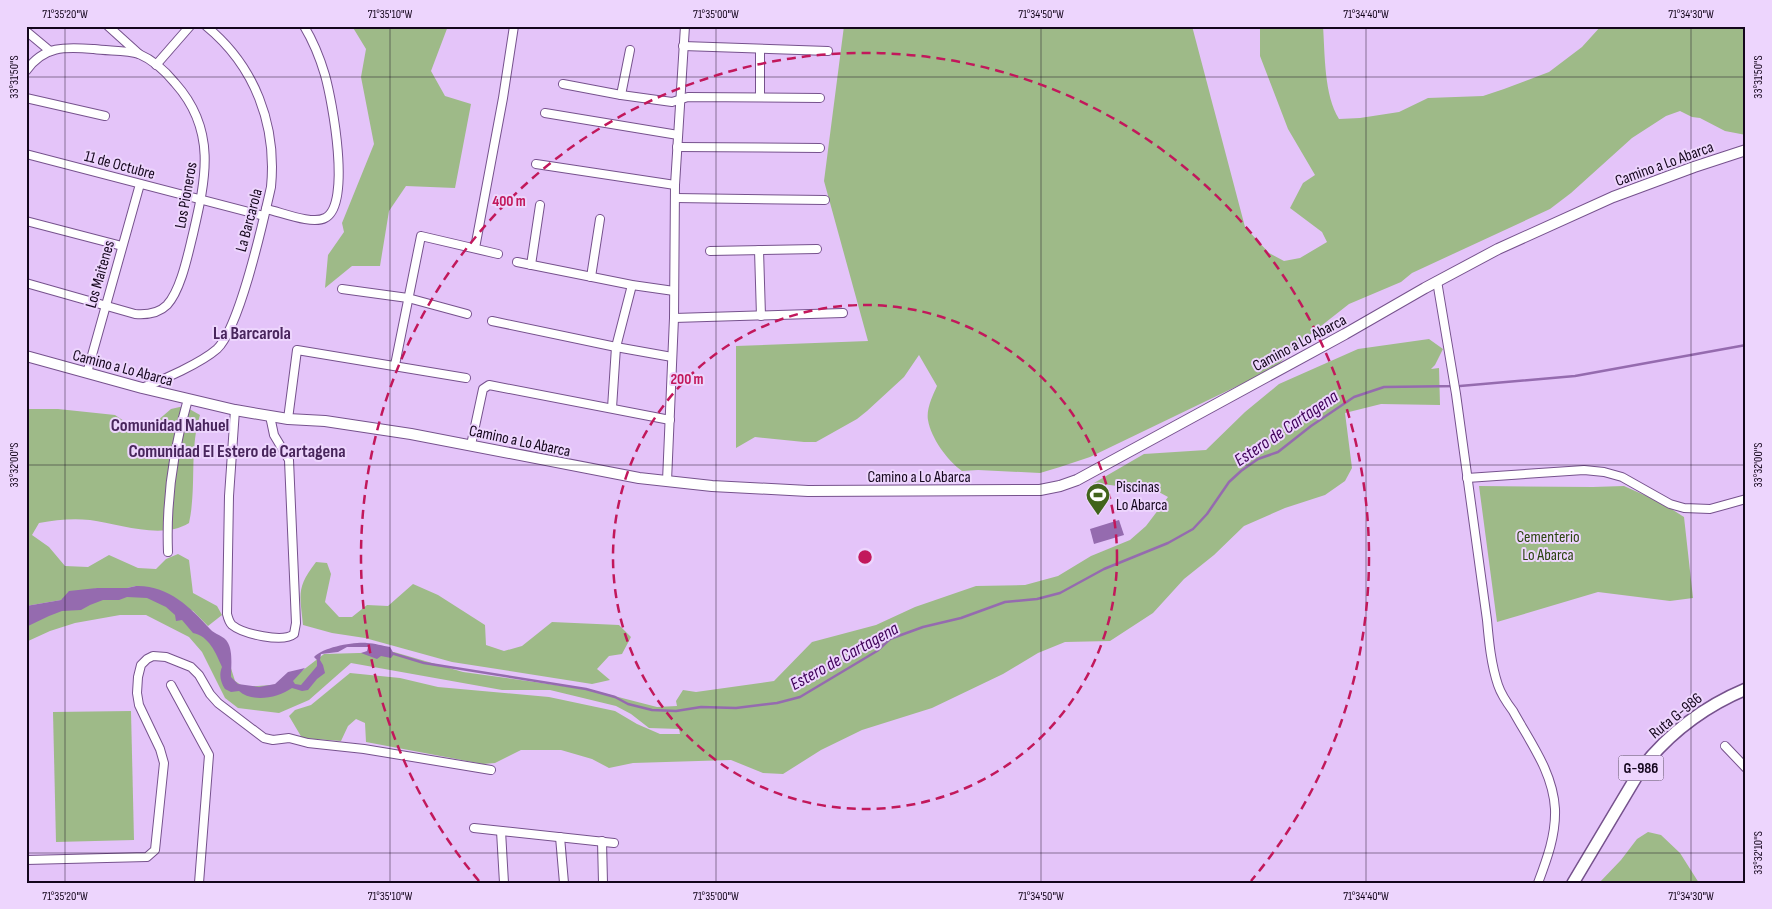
<svg xmlns="http://www.w3.org/2000/svg" width="1772" height="909" viewBox="0 0 1772 909" font-family="'Sofia Sans Condensed',sans-serif">
	<style>
		.green { fill: #9eba88 }
		.water { fill: #956baf }
		.lines { fill: none; stroke-linecap: round; stroke-linejoin: round }
		.stream { stroke: #956baf; stroke-width: 2.5 }
		.minor-casing { stroke: #76528d; stroke-width: 10 }
		.secondary-casing { stroke: #76528d; stroke-width: 12 }
		.primary-casing { stroke: #76528d; stroke-width: 14 }
		.minor { stroke: #fff; stroke-width: 8 }
		.secondary { stroke: #fff; stroke-width: 10 }
		.primary { stroke: #fff; stroke-width: 11 }
		.ticks { fill: none; stroke: #14061c; stroke-width: 1; stroke-opacity: 0.45 }
		.ring { fill: none; stroke: #c2185b; stroke-width: 2.5; stroke-dasharray: 9 6 }
		.labels { text-anchor: middle; stroke-width: 4; stroke-linejoin: round; paint-order: stroke }
		.shield { fill: #edd5fd; stroke: #554460; stroke-width: 1 }
		.shield-label { font-size: 15px; font-weight: bold; fill: #14061c }
		.street-label { font-size: 16px; fill: #14061c; stroke: #edd5fd }
		.poi-label { font-size: 16px; fill: #14061c; stroke: #edd5fd; text-anchor: start }
		.park-label { font-size: 16px; fill: #2b440f; stroke: #edd5fd }
		.neighbourhood-label { font-size: 18px; font-weight: bold; fill: #48255c; stroke: #edd5fd }
		.water-label { font-size: 18px; font-style: italic; fill: #3f0159; stroke: #edd5fd }
		.centre { fill: #c2185b; stroke: #edd5fd; stroke-width: 2.5 }
		.ring-label { font-size: 15px; text-anchor: middle; font-weight: bold; fill: #c2185b; stroke: #edd5fd; stroke-width: 4; stroke-linejoin: round; paint-order: stroke }
		.neatline { fill: none; stroke: #14061c; stroke-width: 2 }
		.ticks-label { font-size: 12px; text-anchor: middle; fill: #14061c }
	</style>
	<rect width="100%" height="100%" fill="#e4c4f9"/>
	<!-- green -->
	<g class="green">
		<path d="M352 26H448L431 71 445 96 471 104 455 188 406 186 389 211 380 266H352L325 288 328 255 344 232 342 223 374 144 361 77 366 49Z"/>
		<path d="M844 26H1192L1245 227 1269 253 1284 261 1300 258 1327 242 1322 232 1290 208 1303 183 1315 175 1288 129 1260 56V26H1323C1325 55 1324 95 1339 119L1360 118 1399 112 1428 98 1483 96 1504 89 1549 72 1582 47 1601 26H1746V135L1725 131 1700 118 1692 117 1680 111 1666 116 1632 138 1571 193 1550 209 1412 273 1401 282 1349 304 1307 337 1266 376 1254 378 1090 457 1060 467 1040 473 978 470 962 471C947 460 931 438 928 420 926 409 933 395 937 386L919 355 904 377 867 411 857 419 816 442H804L755 437 736 448V346L868 341 824 181Z"/>
		<path d="M1429 339 1443 349 1435 365 1431 369 1439 368 1440 405 1381 404 1345 413 1352 468 1345 481 1325 495 1285 508 1244 526 1214 555 1184 579 1153 613 1110 641 1065 642 1038 653 1003 674 932 708 862 730 821 750 783 774 763 773 731 760 633 763 609 768 592 759 561 750H521L495 763 483 764 366 742 365 723 356 719 348 726 341 741 302 738 289 716 295 710 311 705 350 673 400 678 438 687 549 697 615 711 637 724 660 734H680L679 729 649 728 631 714 616 706 550 690H502L351 663 309 700 279 713 238 708 225 698 202 652 189 637 146 615H120L75 623 50 631 26 642V613L96 596H151L224 646 235 681 244 687 285 684 324 654 394 652 463 672 591 690 657 707 677 706 676 701 683 690 696 692 774 681 812 642 876 625 915 607 976 586 1025 585 1058 576 1091 556 1130 540 1146 526 1168 497 1157 491 1094 483 1144 454 1206 450 1245 412 1279 384 1358 349Z"/>
		<path d="M184 406 200 415C189 450 197 487 189 523 162 540 119 524 90 520 72 518 56 520 39 523L32 535 49 547 65 566 88 567 109 555 138 568 156 569 166 559 178 554 189 560 193 593 217 606 222 615 208 626 193 611 136 586 127 588H97L61 600 26 606V409H58L115 415 130 425 150 427 171 409Z"/>
		<path d="M1479 486 1593 487 1624 486 1662 503 1684 517 1693 598 1670 601 1598 592 1497 622Z"/>
		<path d="M316 562 327 563 331 574 325 602 339 617H352L367 605 388 606 413 584 438 595 485 625 486 645 504 651 522 646 552 622 619 625 631 637 622 654 609 656 597 669 610 680 592 684 452 662 365 638 332 633 303 625C300 594 296 588 316 562Z"/>
		<path d="M131 711 134 840 56 842 53 712Z"/>
		<path d="M1648 832 1661 835 1680 853 1699 883H1599L1621 860 1637 839Z"/>
	</g>
	<!-- water -->
	<g class="water">
		<path d="M1119 520 1124 535 1094 544 1090 529Z"/>
		<path d="M136 586C168 585 190 607 210 629 215 635 224 635 228 643 233 652 231 667 231 677L238 684 259 687 275 684 288 672 305 668 293 681 295 684 301 685 317 666V660L314 657C324 647 353 642 367 643 374 643 383 646 390 647L394 654 391 658 381 656 377 659 361 653 367 651 368 647H347L338 652 321 654 320 660 323 665 325 673 317 679 308 690 302 691 292 688C278 698 252 703 239 691L231 692 225 689C220 681 219 674 222 667 216 653 209 636 193 633L182 620 176 621 175 615 166 607 147 598 127 597 119 600H103L90 605 81 610 62 611 49 616 26 627V606L61 600 69 591 97 588H127Z"/>
	</g>
	<g class="lines">
		<!-- stream -->
		<path class="stream" d="M391 653 424 663 586 689 615 697 628 704 652 710 676 711 701 707 736 708 777 703 800 697 877 651 890 639 923 627 961 618 1005 602 1037 599 1060 593 1104 569 1168 543 1193 529 1207 514 1229 482 1241 471 1258 459 1278 452 1311 426 1354 397 1384 387 1460 386 1575 376 1746 345"/>
		<defs>
			<g id="minor">
				<path d="M108 26 139 54"/>
				<path d="M26 31 50 51"/>
				<path d="M683 46 828 51"/>
				<path d="M156 65 190 26"/>
				<path d="M26 71C44 45 66 47 94 49 107 51 128 50 139 54 153 60 166 72 175 83 217 130 206 178 193 234 188 254 181 290 167 305 158 314 147 315 135 314L26 283"/>
				<path d="M563 84 621 95 672 102 688 97 820 98"/>
				<path d="M621 95 630 50"/>
				<path d="M760 97V49"/>
				<path d="M26 98 105 116"/>
				<path d="M545 113 678 135"/>
				<path d="M677 147 820 148"/>
				<path d="M26 154 264 216"/>
				<path d="M536 164 675 185"/>
				<path d="M675 198 825 200"/>
				<path d="M266 209C281 212 312 225 325 218 352 205 332 100 325 75 320 58 313 41 304 26"/>
				<path d="M26 221 122 246"/>
				<path d="M475 248 503 98 514 26"/>
				<path d="M759 250 761 316"/>
				<path d="M710 251 817 249"/>
				<path d="M517 262 632 285 674 291"/>
				<path d="M531 265 540 205"/>
				<path d="M591 277 600 219"/>
				<path d="M1437 281 1456 394 1487 620C1489 642 1491 664 1498 685 1501 694 1507 703 1513 711 1530 742 1553 772 1555 809 1556 835 1547 859 1538 883"/>
				<path d="M342 289 408 298 467 314"/>
				<path d="M674 318 843 313"/>
				<path d="M492 321 616 347 672 357"/>
				<path d="M395 365 421 236 498 254"/>
				<path d="M87 373 140 184"/>
				<path d="M142 388C163 380 201 363 217 349 240 327 263 222 271 187 277 125 255 66 206 26"/>
				<path d="M612 408 616 347 632 285"/>
				<path d="M235 410 229 496 227 614C228 618 229 622 232 625 243 634 283 643 294 634L296 623 289 460 274 435 270 416"/>
				<path d="M288 419 297 350 466 378"/>
				<path d="M471 445 483 389 489 385 670 420"/>
				<path d="M1467 478 1584 470 1604 472 1622 477 1670 504 1684 508 1710 509 1746 499"/>
				<path d="M667 481 674 318 675 185 685 26"/>
				<path d="M168 552C166 500 173 450 188 399"/>
				<path d="M171 685 209 755 199 883"/>
				<path d="M1725 746 1746 768"/>
				<path d="M474 828 614 843"/>
				<path d="M501 831 504 883"/>
				<path d="M560 837 564 883"/>
				<path d="M602 841 603 883"/>
				<path d="M26 860 147 857 155 850 164 763 160 749 139 705 137 693 138 677 141 665 147 659 153 656 166 657 191 667 199 675 210 694 218 703 264 738 273 740 289 738 308 743 364 749 491 770"/>
			</g>
			<path id="secondary" d="M26 356 142 388 235 410 288 419 325 421 411 434 639 478 712 486 808 491 1040 490 1060 486 1077 480 1345 334 1425 288 1498 249 1613 197 1694 167 1746 150"/>
			<path id="primary" d="M1573 883 1641 769C1669 733 1703 707 1746 689"/>
		</defs>
		<!-- minor casing -->
		<use href="#minor" class="minor-casing"/>
		<!-- secondary casing -->
		<use href="#secondary" class="secondary-casing"/>
		<!-- primary casing -->
		<use href="#primary" class="primary-casing"/>
		<!-- minor -->
		<use href="#minor" class="minor"/>
		<!-- secondary -->
		<use href="#secondary" class="secondary"/>
		<!-- primary -->
		<use href="#primary" class="primary"/>
	</g>
	<!-- ticks -->
	<path class="ticks" d="M65 26V883M390 26V883M716 26V883M1041 26V883M1366 26V883M1691 26V883M26 77H1746M26 465H1746M26 853H1746"/>
	<!-- distance rings -->
	<g class="ring">
		<circle cx="865" cy="557" r="252"/>
		<path d="M479 881A504 504 0 1 1 1251 881"/>
	</g>
	<!-- icons -->
	<defs>
		<symbol id="stadium-pin" viewBox="-11 -11 22 30"><path d="M0 17L-7.5 6A9.5 9.5 0 1 1 7.5 6Z" fill="#41641b" stroke="#edd5fd"/><path d="M0-5a6.5 5 0 1 0 0 10a6.5 5 0 1 0 0-10ZM-3.5-1.8h7v3.6h-7Z" fill="#fff"/></symbol>
	</defs>
	<g fill-rule="evenodd">
		<use href="#stadium-pin" x="1084" y="481" width="28" height="38"/>
	</g>
	<g class="labels">
		<!-- shield labels -->
		<rect class="shield" x="1618.5" y="755.5" width="45" height="25" rx="4"/>
		<g class="shield-label">
			<text x="1641" y="773">G-986</text>
		</g>
		<!-- street labels -->
		<g class="street-label">
			<text transform="translate(1664 163) rotate(-20)" y="6">Camino a Lo Abarca</text>
			<text transform="translate(120 164) rotate(15)" y="6">11 de Octubre</text>
			<text transform="translate(185 195) rotate(-80)" y="6">Los Pioneros</text>
			<text transform="translate(248 220) rotate(-75)" y="6">La Barcarola</text>
			<text transform="translate(99 274) rotate(-74)" y="6">Los Maitenes</text>
			<text transform="translate(1299 342) rotate(-28)" y="6">Camino a Lo Abarca</text>
			<text transform="translate(123 367) rotate(15)" y="6">Camino a Lo Abarca</text>
			<text transform="translate(520 440) rotate(12)" y="6">Camino a Lo Abarca</text>
			<text x="919" y="482">Camino a Lo Abarca</text>
			<text transform="translate(1675 715) rotate(-39)" y="6">Ruta G-986</text>
		</g>
		<!-- poi labels -->
		<g class="poi-label">
			<text x="1116" y="492">Piscinas<tspan x="1116" dy="18">Lo Abarca</tspan></text>
		</g>
		<!-- park labels -->
		<g class="park-label">
			<text x="1548" y="542">Cementerio<tspan x="1548" dy="18">Lo Abarca</tspan></text>
		</g>
		<!-- neighbourhood labels -->
		<g class="neighbourhood-label">
			<text x="252" y="339">La Barcarola</text>
			<text x="170" y="431">Comunidad Nahuel</text>
			<text x="237" y="457">Comunidad El Estero de Cartagena</text>
		</g>
		<!-- water labels -->
		<g class="water-label">
			<text transform="translate(1286 428) rotate(-34)" y="6">Estero de Cartagena</text>
			<text transform="translate(844 656) rotate(-29)" y="6">Estero de Cartagena</text>
		</g>
	</g>
	<circle cx="865" cy="557" r="8" class="centre"/>
	<g class="ring-label">
		<text x="509" y="206">400 m</text>
		<text x="687" y="384">200 m</text>
	</g>
	<!-- border -->
	<rect width="1772" height="909" fill="none" stroke="#edd5fd" stroke-width="55"/>
	<rect x="28" y="28" width="1716" height="854" class="neatline"/>
	<g class="ticks-label">
		<text x="65" y="18">71°35'20"W</text>
		<text x="390" y="18">71°35'10"W</text>
		<text x="716" y="18">71°35'00"W</text>
		<text x="1041" y="18">71°34'50"W</text>
		<text x="1366" y="18">71°34'40"W</text>
		<text x="1691" y="18">71°34'30"W</text>
		<text transform="translate(14 77) rotate(-90)" y="4">33°31'50"S</text>
		<text transform="translate(1758 77) rotate(-90)" y="4">33°31'50"S</text>
		<text transform="translate(14 465) rotate(-90)" y="4">33°32'00"S</text>
		<text transform="translate(1758 465) rotate(-90)" y="4">33°32'00"S</text>
		<text transform="translate(1758 853) rotate(-90)" y="4">33°32'10"S</text>
		<text x="65" y="900">71°35'20"W</text>
		<text x="390" y="900">71°35'10"W</text>
		<text x="716" y="900">71°35'00"W</text>
		<text x="1041" y="900">71°34'50"W</text>
		<text x="1366" y="900">71°34'40"W</text>
		<text x="1691" y="900">71°34'30"W</text>
	</g>
</svg>
